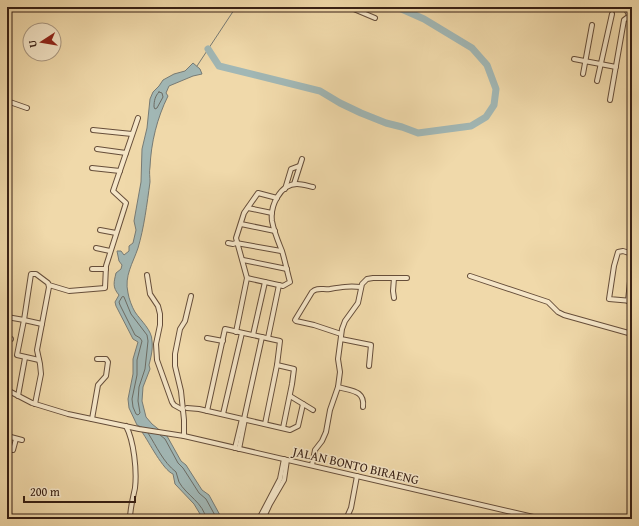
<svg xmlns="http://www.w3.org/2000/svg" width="639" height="526" viewBox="0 0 639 526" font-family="'Gentium Book Plus',serif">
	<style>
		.water { fill: #a1b7b5; stroke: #777b75 }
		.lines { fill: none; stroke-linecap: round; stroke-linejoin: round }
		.shore { stroke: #6c6c64; stroke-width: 1 }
		.stream { stroke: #777b75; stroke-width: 1 }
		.river { stroke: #a1b7b5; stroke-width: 7 }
		.minor-casing { stroke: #664e3a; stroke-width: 6 }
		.minor { stroke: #f5e6c8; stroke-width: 4 }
		.labels { text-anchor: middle; stroke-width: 3; stroke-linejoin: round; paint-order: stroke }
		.street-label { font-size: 13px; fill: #382014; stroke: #f5e6c8 }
	</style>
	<rect width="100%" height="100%" fill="#f0d9aa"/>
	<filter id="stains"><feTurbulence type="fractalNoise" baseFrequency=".005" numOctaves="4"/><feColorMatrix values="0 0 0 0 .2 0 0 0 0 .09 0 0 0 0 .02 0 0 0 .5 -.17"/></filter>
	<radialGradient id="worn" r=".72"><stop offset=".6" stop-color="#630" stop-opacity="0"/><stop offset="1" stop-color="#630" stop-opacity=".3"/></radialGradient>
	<!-- water -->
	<path class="water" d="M193 63 200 69 202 74 193 76 169 86 166 93 168 96C157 118 151 143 150 167 149 172 150 177 150 182 147 204 144 228 138 248 133 263 124 276 128 293 129 299 132 307 135 312 141 321 152 330 152 341 153 349 151 357 149 365L150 369 143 387 142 401 146 417 152 424 167 436 181 461 186 465 202 490 209 495 221 517 224 519H203L194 504 175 484 173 474C163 470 149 442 142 432L143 428 137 425 129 408 128 399 133 374V359L138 342 133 339 116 306 115 302 119 295C112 287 114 282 116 273L121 269 122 265 119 261 117 251H121L124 255 129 251V246L133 243 136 230 134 221 141 182 142 149 147 128 150 99 153 92 159 86 163 80 174 74 185 71Z"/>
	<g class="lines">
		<!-- shore -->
		<g class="shore">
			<path d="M159 92 162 93 163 97 157 108 155 109 154 107C154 101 155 96 159 92Z"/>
			<path d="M124 297 131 314 147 335 148 341 145 369 139 387 138 401 140 413 138 415 136 414 133 407 132 399 137 375V360L142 341 140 338 135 335 120 305 119 302 122 297Z"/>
			<path d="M148 433C157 447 163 462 176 472 177 475 178 479 179 482 186 495 204 503 206 519"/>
			<path d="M160 435 165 439 178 463 183 468 199 493 206 499 217 519"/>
		</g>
		<!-- stream -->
		<path class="stream" d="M197 66 236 7"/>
		<!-- river -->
		<path class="river" d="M208 49 219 66 320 91 340 103 361 113 386 123 402 127 418 133 471 126 486 117 494 105 496 89 487 65 472 48 424 19 397 7"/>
		<defs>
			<g id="minor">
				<path d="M349 7 375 18"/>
				<path d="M625 7 632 21"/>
				<path d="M574 59 616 67"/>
				<path d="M583 74 592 25"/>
				<path d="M597 81 612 14"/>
				<path d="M610 100 624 20 632 14"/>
				<path d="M7 101 27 108"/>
				<path d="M93 130 132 134"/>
				<path d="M97 149 126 153"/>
				<path d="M92 168 120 171"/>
				<path d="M294 184 302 159"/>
				<path d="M285 189 291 169 299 166"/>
				<path d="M248 208 272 213"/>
				<path d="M241 224 275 231"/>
				<path d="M100 230 116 233"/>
				<path d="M228 243 233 244 236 243 281 251"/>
				<path d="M96 248 110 251"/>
				<path d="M632 254 623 251 618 252 614 266 609 299 632 301"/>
				<path d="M243 260 287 269"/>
				<path d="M7 261V270"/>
				<path d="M92 269H106"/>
				<path d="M147 275 150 294 158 306 160 314V325L156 344 157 360 172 402 174 405 183 410"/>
				<path d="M470 276 548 302 558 312 564 315 632 334"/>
				<path d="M247 278 283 286 290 282C287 271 285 261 282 251 278 241 274 232 272 221 270 206 280 184 297 184 302 184 308 186 313 187"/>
				<path d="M49 285 69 291 105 288 106 266 126 203 113 191 138 118"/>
				<path d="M394 298 393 291 394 278"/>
				<path d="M628 301 632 262"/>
				<path d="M7 317 24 320 31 274H36L48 283 49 287 37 350 40 364 41 374 35 404"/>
				<path d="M236 332 247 278 236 238 244 213 258 193 277 198"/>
				<path d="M341 334 314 325 296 321 295 320 312 292C317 287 323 290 330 289 342 287 348 286 361 287"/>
				<path d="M253 335 265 282"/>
				<path d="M207 338 223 341"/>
				<path d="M268 338 279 285"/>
				<path d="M7 339H11"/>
				<path d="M341 339 371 345 369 366"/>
				<path d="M7 355 9 356"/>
				<path d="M39 360 17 355 24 320 42 324"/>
				<path d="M277 365 294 369 292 384 283 428"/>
				<path d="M338 387C351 391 365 390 363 407"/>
				<path d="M7 390 32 403 68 414 139 429 184 436 542 519"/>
				<path d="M18 396 25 358"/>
				<path d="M290 396 313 410"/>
				<path d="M187 408 199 409 290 430 298 426 303 404"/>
				<path d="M207 411 225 329 280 341 277 365 265 424"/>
				<path d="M223 414 242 333"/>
				<path d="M92 419 98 385 106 376 108 362 106 359H97"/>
				<path d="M244 419 262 337"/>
				<path d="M126 426C134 441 137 471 135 488 133 498 130 508 130 519"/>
				<path d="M7 436 22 440"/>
				<path d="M184 436V420L181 391 175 366V354L180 329 185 321 191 296"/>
				<path d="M235 448 242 419"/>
				<path d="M239 449 245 419"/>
				<path d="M13 450 16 439"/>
				<path d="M7 451 9 452"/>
				<path d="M312 465 315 450 322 441 326 432 330 410 338 387 340 372 338 359 342 329 345 321 358 303 362 284 367 279 373 278H407"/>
				<path d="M347 517 351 508 357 476"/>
				<path d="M259 519 280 479 284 459"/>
				<path d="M263 519 270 504 284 480 287 460"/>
			</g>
		</defs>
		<!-- minor casing -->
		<use href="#minor" class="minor-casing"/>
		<!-- minor -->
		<use href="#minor" class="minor"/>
	</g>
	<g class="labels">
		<!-- street labels -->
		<g class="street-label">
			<text transform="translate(356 465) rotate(13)" y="5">JALAN BONTO BIRAENG</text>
		</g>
	</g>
	<!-- margin -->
	<rect width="639" height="526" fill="none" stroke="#f0d9aa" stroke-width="24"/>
	<rect x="8" y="8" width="623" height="510" fill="none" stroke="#382014" stroke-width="2"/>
	<rect x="12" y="12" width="615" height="502" fill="none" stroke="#382014"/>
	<!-- north arrow -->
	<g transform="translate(42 42) rotate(258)"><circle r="19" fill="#f5e6c8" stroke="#a99780"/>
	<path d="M0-3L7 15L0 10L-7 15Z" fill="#8f2418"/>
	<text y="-6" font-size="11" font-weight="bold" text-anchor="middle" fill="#382014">U</text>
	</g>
	<!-- scale -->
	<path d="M24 496v6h111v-6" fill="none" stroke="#382014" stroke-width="2"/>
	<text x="30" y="496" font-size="12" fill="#382014" stroke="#f5e6c8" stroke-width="3" paint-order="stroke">200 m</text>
	<rect width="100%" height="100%" filter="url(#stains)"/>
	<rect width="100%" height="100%" fill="url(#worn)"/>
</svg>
